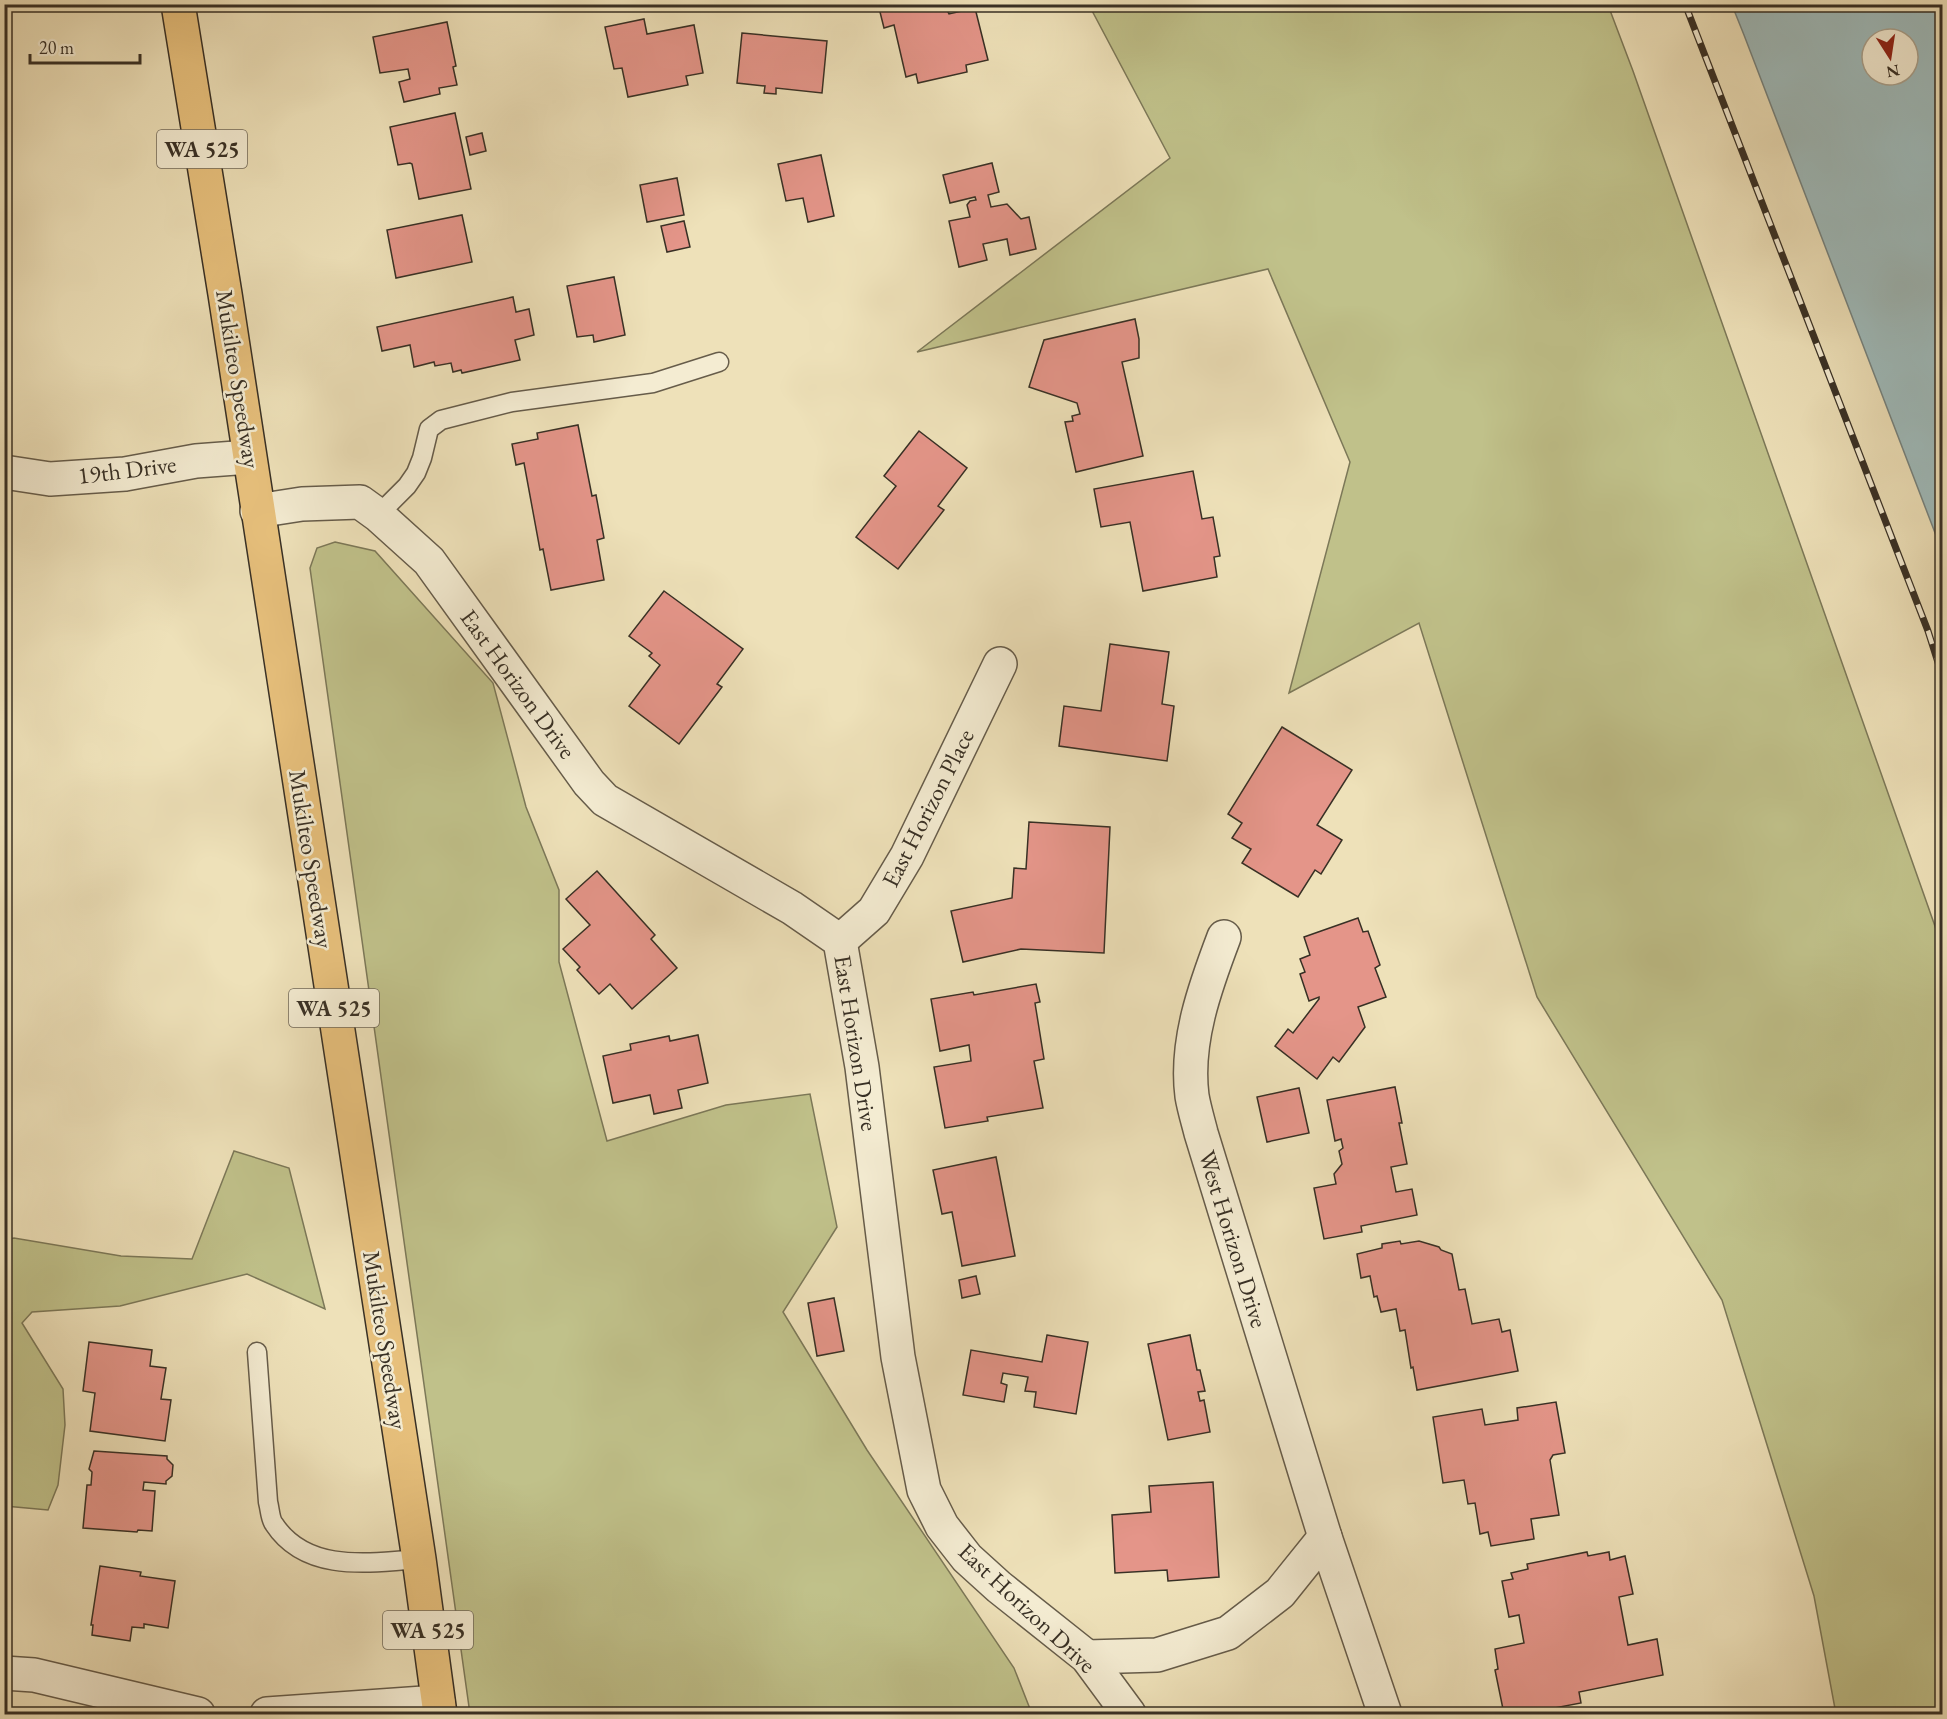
<svg xmlns="http://www.w3.org/2000/svg" width="1947" height="1719" viewBox="0 0 1947 1719" font-family="'EB Garamond',serif">
	<style>
		.green { fill: #c0c18a; stroke: #7c7858; stroke-width: 1.5 }
		.water { fill: #9fbbbb; stroke: #76837f; stroke-width: 1.5; fill-rule: evenodd }
		.building { fill: #e49589; stroke: #383025; stroke-width: 1.5 }
		.lines { fill: none; stroke-linecap: round; stroke-linejoin: round }
		.service-casing { stroke: #665c4a; stroke-width: 21 }
		.minor-casing { stroke: #665c4a; stroke-width: 36 }
		.primary-casing { stroke: #383025; stroke-width: 36 }
		.service { stroke: #f4ecd2; stroke-width: 18 }
		.minor { stroke: #f4ecd2; stroke-width: 33 }
		.primary { stroke: #e7c07c; stroke-width: 33 }
		.rail-casing { stroke: #383025; stroke-width: 7 }
		.rail { stroke: #f4ecd2; stroke-width: 4.5; stroke-dasharray: 14; stroke-linecap: butt }
		.labels { text-anchor: middle; stroke-width: 5; stroke-linejoin: round; paint-order: stroke }
		.shield { fill: #f4ecd2; stroke: #706859; stroke-width: 1.5 }
		.shield-label { font-size: 22px; font-weight: bold; fill: #383025 }
		.street-label { font-size: 24px; fill: #383025; stroke: #f4ecd2 }
	</style>
	<rect width="100%" height="100%" fill="#eee1b9"/>
	<filter id="stains"><feTurbulence type="fractalNoise" baseFrequency=".00333" numOctaves="4"/><feColorMatrix values="0 0 0 0 .2 0 0 0 0 .09 0 0 0 0 .02 0 0 0 .5 -.17"/></filter>
	<radialGradient id="worn" r=".72"><stop offset=".6" stop-color="#630" stop-opacity="0"/><stop offset="1" stop-color="#630" stop-opacity=".3"/></radialGradient>
	<!-- green -->
	<g class="green">
		<path d="M1089 5H1608L1633 71 1942 946V1714H1836L1814 1596 1722 1300 1537 997 1419 623 1289 693 1350 462 1268 269 917 352 1170 158Z"/>
		<path d="M335 542 375 551 493 683 526 807 559 890V962L607 1141 726 1105 810 1094 837 1227 783 1312 867 1450 1014 1668 1032 1714H470L310 568 317 548Z"/>
		<path d="M234 1151 289 1168 325 1309 247 1274 120 1306 32 1312 22 1323 63 1389 65 1425 58 1485 48 1510 5 1506V1240L14 1238 121 1256 192 1259Z"/>
	</g>
	<!-- water -->
	<path class="water" d="M1732 5H1942V551L1744 35ZM1872 39H1908V75H1872Z"/>
	<!-- building -->
	<g class="building">
		<path d="M878 4H964L965 8 948 12 949 14 975 8 988 60 966 65 967 72 918 83 916 74 906 77 894 25 884 28Z"/>
		<path d="M644 19 647 34 694 25 703 73 686 76 688 85 628 97 622 68 614 69 605 27Z"/>
		<path d="M447 22 456 66 453 67 457 85 439 88 440 94 404 102 399 82 410 79 408 69 380 73 373 37Z"/>
		<path d="M742 33 827 41 822 93 776 88V94L764 93 765 86 737 83Z"/>
		<path d="M455 113 471 189 419 199 412 164 410 163 398 165 390 127Z"/>
		<path d="M482 133 486 151 470 155 466 137Z"/>
		<path d="M821 155 834 216 808 222 803 198 786 201 778 164Z"/>
		<path d="M992 163 999 192 988 195 991 207 1007 204 1021 219 1029 217 1036 249 1010 255 1007 239 983 244 987 260 959 267 949 221 970 217 967 205 970 201 976 200 975 197 950 203 943 175Z"/>
		<path d="M677 178 684 215 647 222 640 185Z"/>
		<path d="M462 215 472 262 396 278 387 230Z"/>
		<path d="M684 221 690 247 667 252 661 226Z"/>
		<path d="M614 277 625 335 594 342 593 335 577 337 567 286Z"/>
		<path d="M513 297 516 312 529 309 534 335 515 340 520 360 462 373 461 370 453 372 451 363 435 366 434 362 414 367 410 345 382 351 377 327Z"/>
		<path d="M1135 319 1139 339V358L1122 362 1143 456 1076 472 1065 422 1073 421 1072 416 1080 414 1077 403 1029 387 1044 340Z"/>
		<path d="M578 425 592 496 596 495 604 538 597 540 604 580 551 590 543 549 540 550 524 463 516 465 512 444 538 439 537 433Z"/>
		<path d="M919 431 967 468 938 506 944 510 898 569 856 537 896 486 884 476Z"/>
		<path d="M1193 471 1202 519 1213 517 1220 556 1214 557 1217 577 1143 591 1130 522 1101 527 1094 489Z"/>
		<path d="M664 591 743 649 717 684 722 687 679 744 629 706 660 665 649 656 652 653 629 636Z"/>
		<path d="M1110 644 1169 652 1162 704 1174 706 1167 761 1059 746 1064 706 1101 711Z"/>
		<path d="M1282 727 1352 770 1317 825 1342 840 1321 874 1315 870 1298 897 1242 863 1251 849 1232 838 1242 823 1228 814Z"/>
		<path d="M1029 822 1110 827 1104 953 1021 949 963 962 951 911 1012 898 1014 868 1026 869Z"/>
		<path d="M597 871 655 935 651 939 677 968 632 1009 610 984 599 994 577 970 580 967 563 949 590 925 566 899Z"/>
		<path d="M1358 918 1363 932 1368 931 1380 965 1375 968 1386 997 1358 1007 1365 1027 1339 1062 1333 1057 1317 1079 1275 1046 1288 1029 1293 1033 1319 999V997L1309 1001 1300 974 1305 972 1300 959 1310 955 1304 937Z"/>
		<path d="M1036 984 1040 1002 1035 1003 1044 1059 1034 1061 1043 1108 987 1117 988 1121 945 1128 934 1067 971 1061 969 1045 940 1051 931 999 973 992 974 995Z"/>
		<path d="M698 1035 708 1083 678 1090 682 1108 654 1114 650 1095 613 1103 603 1056 631 1050 630 1044 669 1036 670 1041Z"/>
		<path d="M1395 1087 1402 1123H1399L1407 1164 1391 1167 1396 1192 1412 1189 1417 1215 1361 1226 1362 1232 1324 1239 1314 1188 1336 1184 1334 1174 1342 1164 1339 1151 1343 1148 1341 1139 1335 1141 1327 1100Z"/>
		<path d="M1299 1088 1309 1133 1267 1142 1257 1097Z"/>
		<path d="M996 1157 1015 1256 962 1266 952 1212 942 1214 933 1170Z"/>
		<path d="M1400 1241 1401 1244 1419 1241 1439 1247 1441 1250 1452 1254 1459 1290 1465 1289 1472 1324 1499 1319 1502 1332 1510 1330 1518 1371 1417 1390 1413 1367 1411 1368 1405 1330 1400 1331 1396 1309 1381 1312 1377 1296 1374 1297 1370 1276 1361 1278 1357 1254 1382 1248V1244Z"/>
		<path d="M976 1276 980 1294 962 1298 959 1280Z"/>
		<path d="M834 1298 844 1351 817 1356 808 1303Z"/>
		<path d="M1047 1335 1088 1342 1076 1414 1034 1407 1036 1392 1025 1391 1028 1377 1003 1373 1001 1383 1007 1385 1004 1402 963 1395 971 1350 1042 1362Z"/>
		<path d="M1190 1335 1197 1370H1200L1205 1391 1198 1392 1200 1401 1204 1400 1210 1432 1168 1440 1148 1344Z"/>
		<path d="M89 1342 152 1350 150 1366 166 1368 161 1399 171 1400 165 1441 90 1431 95 1393 83 1391Z"/>
		<path d="M1556 1402 1565 1453 1553 1455 1550 1460 1559 1515 1531 1519 1534 1539 1491 1546 1488 1532 1480 1534 1475 1503 1468 1504 1464 1480 1443 1483 1433 1417 1482 1409 1485 1425 1518 1420 1517 1408Z"/>
		<path d="M94 1451 167 1456V1459L173 1465 172 1476 166 1481V1484L144 1482 143 1490 155 1491 152 1531 138 1530 137 1532 83 1528 87 1485H91L92 1472 89 1469Z"/>
		<path d="M1213 1482 1219 1577 1168 1581 1167 1570 1115 1573 1112 1515 1151 1512 1149 1486Z"/>
		<path d="M1587 1552 1588 1556 1609 1552 1610 1560 1625 1556 1633 1594 1619 1597 1628 1645 1657 1639 1663 1675 1579 1692 1581 1703 1523 1714H1504L1495 1670 1498 1669 1495 1649 1524 1643 1519 1615 1509 1617 1502 1581 1513 1579 1511 1573 1528 1569 1527 1564Z"/>
		<path d="M100 1566 141 1572 140 1576 175 1581 168 1628 144 1624V1628L132 1627 130 1641 92 1635 93 1625H91Z"/>
		<path d="M1314 1708 1315 1714H1286Z"/>
	</g>
	<g class="lines">
		<defs>
			<g id="service">
				<path d="M378 515 407 486 416 473 422 458 429 429 441 420 512 402 653 383 719 362"/>
				<path d="M257 1352 268 1502C270 1509 270 1519 274 1524 306 1573 369 1563 419 1559"/>
			</g>
			<g id="minor">
				<path d="M4 472 50 479 125 474 196 461 249 457"/>
				<path d="M257 511 302 504 360 502 378 515 429 561 589 783 605 800 792 908 840 941 862 1067 898 1357 924 1490 942 1526 967 1558 999 1587 1087 1657 1129 1714"/>
				<path d="M1224 937C1205 987 1185 1042 1192 1096 1194 1108 1198 1121 1201 1133L1325 1537 1385 1714"/>
				<path d="M840 941 874 911 907 856 1000 664"/>
				<path d="M1087 1657 1157 1655 1228 1633 1280 1593 1325 1537"/>
				<path d="M4 1673 34 1675 198 1714"/>
				<path d="M267 1714 438 1702"/>
			</g>
			<path id="primary" d="M178 4 225 294 419 1559 440 1714"/>
		</defs>
		<!-- service casing -->
		<use href="#service" class="service-casing"/>
		<!-- minor casing -->
		<use href="#minor" class="minor-casing"/>
		<!-- primary casing -->
		<use href="#primary" class="primary-casing"/>
		<!-- service -->
		<use href="#service" class="service"/>
		<!-- minor -->
		<use href="#minor" class="minor"/>
		<!-- primary -->
		<use href="#primary" class="primary"/>
		<defs>
			<path id="rail" d="M1685 4 1928 631 1942 675"/>
		</defs>
		<!-- rail casing -->
		<use href="#rail" class="rail-casing"/>
		<!-- rail -->
		<use href="#rail" class="rail"/>
	</g>
	<g class="labels">
		<!-- shield labels -->
		<g class="shield">
			<rect x="157" y="130" width="90" height="38" rx="4.5"/>
			<rect x="289" y="989" width="90" height="38" rx="4.5"/>
			<rect x="383" y="1611" width="90" height="38" rx="4.5"/>
		</g>
		<g class="shield-label">
			<text x="202" y="157">WA 525</text>
			<text x="334" y="1016">WA 525</text>
			<text x="428" y="1638">WA 525</text>
		</g>
		<!-- street labels -->
		<g class="street-label">
			<text transform="translate(238 379) rotate(81)" y="8">Mukilteo Speedway</text>
			<text transform="translate(127 470) rotate(-7)" y="8">19th Drive</text>
			<text transform="translate(518 684) rotate(54)" y="8">East Horizon Drive</text>
			<text transform="translate(928 808) rotate(-63)" y="8">East Horizon Place</text>
			<text transform="translate(311 859) rotate(81)" y="8">Mukilteo Speedway</text>
			<text transform="translate(856 1043) rotate(81)" y="8">East Horizon Drive</text>
			<text transform="translate(1233 1239) rotate(73)" y="8">West Horizon Drive</text>
			<text transform="translate(385 1340) rotate(81)" y="8">Mukilteo Speedway</text>
			<text transform="translate(1027 1608) rotate(43)" y="8">East Horizon Drive</text>
		</g>
	</g>
	<!-- margin -->
	<rect width="1947" height="1719" fill="none" stroke="#eee1b9" stroke-width="24"/>
	<rect x="6" y="6" width="1935" height="1707" fill="none" stroke="#383025" stroke-width="3"/>
	<rect x="12" y="12" width="1923" height="1695" fill="none" stroke="#383025" stroke-width="1.5"/>
	<!-- north arrow -->
	<g transform="translate(1890 57) rotate(168)"><circle r="28" fill="#f4ecd2" stroke="#a9a18d" stroke-width="1.5"/>
	<path d="M0-4.5L10 22L0 15L-10 22Z" fill="#8f2418"/>
	<text y="-9" font-size="16" font-weight="bold" text-anchor="middle" fill="#383025">N</text>
	</g>
	<!-- scale -->
	<path d="M30 54v9h110v-9" fill="none" stroke="#383025" stroke-width="3"/>
	<text x="39" y="54" font-size="18" fill="#383025" stroke="#f4ecd2" stroke-width="4.5" paint-order="stroke">20 m</text>
	<rect width="100%" height="100%" filter="url(#stains)"/>
	<rect width="100%" height="100%" fill="url(#worn)"/>
</svg>
